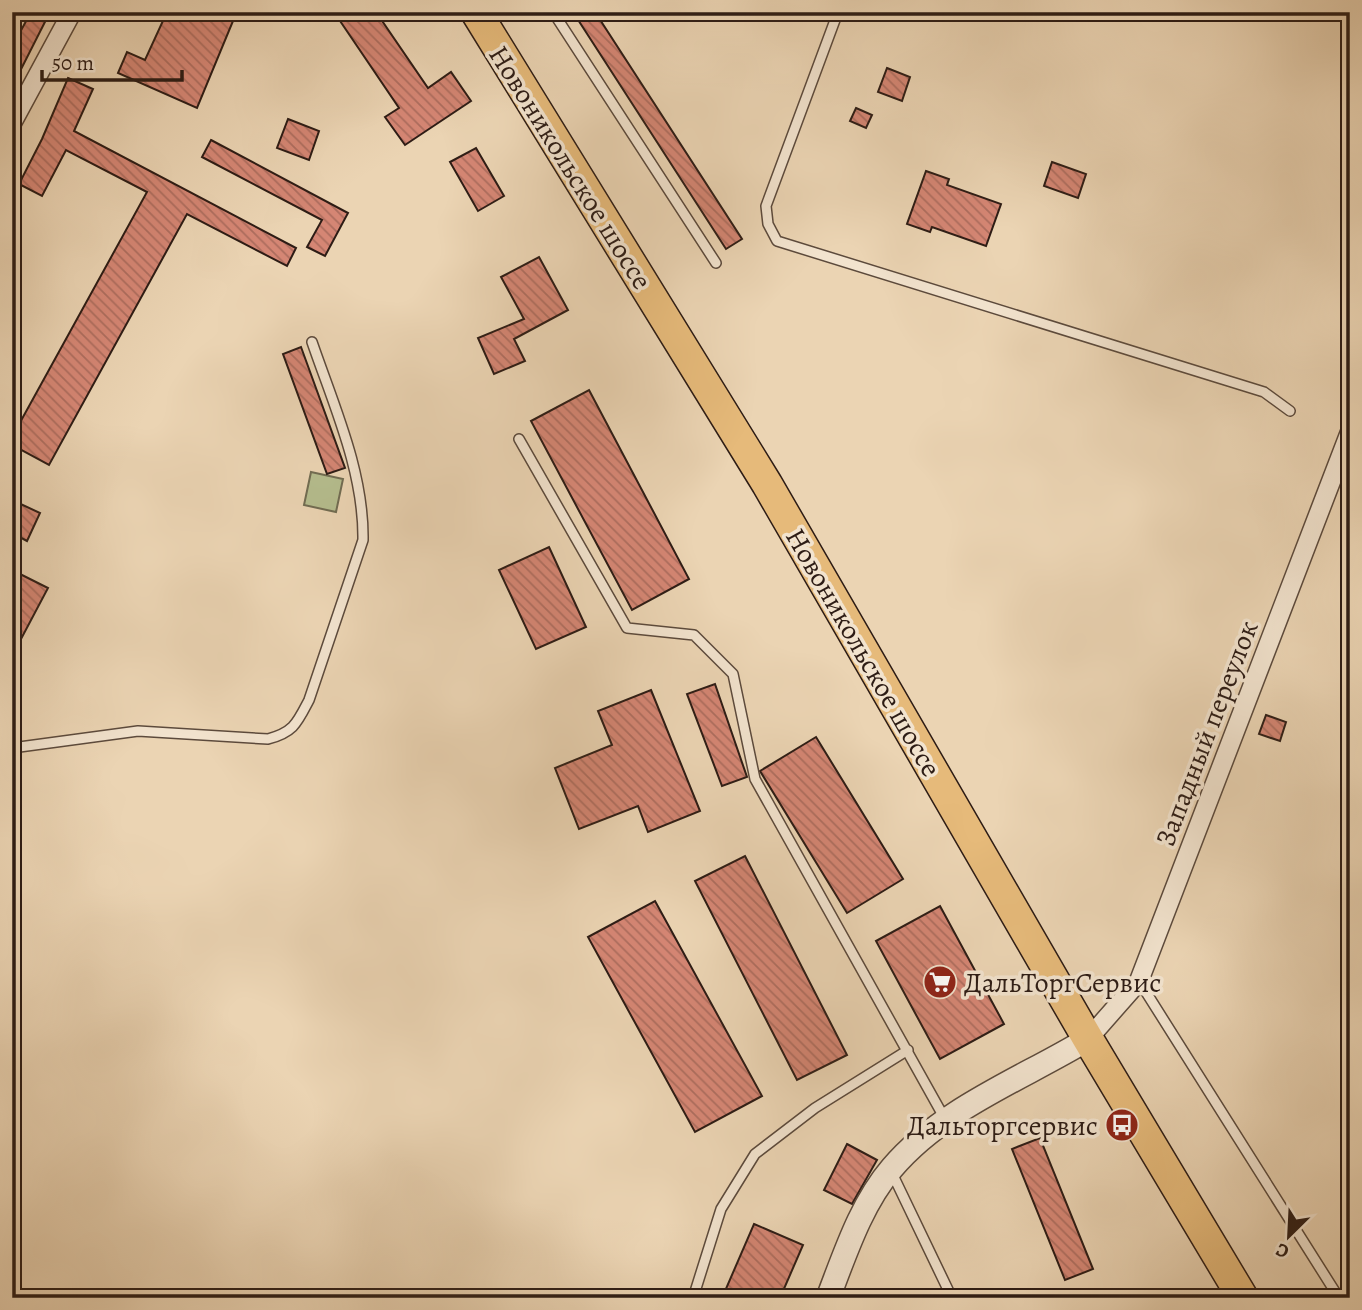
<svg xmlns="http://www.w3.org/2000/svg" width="1362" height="1310" viewBox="0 0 1362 1310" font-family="Alegreya,serif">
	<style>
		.park { fill: #b5bd8e; stroke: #716c52; stroke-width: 2 }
		.building { fill: url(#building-back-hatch); stroke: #2d1c15; stroke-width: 2 }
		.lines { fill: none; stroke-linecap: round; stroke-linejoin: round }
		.service-casing { stroke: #5c4a3c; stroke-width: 12 }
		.minor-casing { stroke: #5c4a3c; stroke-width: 21 }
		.tertiary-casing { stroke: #5c4a3c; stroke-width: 26 }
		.trunk-casing { stroke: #2d1c15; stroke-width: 33 }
		.service { stroke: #f2e3ce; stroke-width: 9 }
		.minor { stroke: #f2e3ce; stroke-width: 18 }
		.tertiary { stroke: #f2e3ce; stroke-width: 23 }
		.trunk { stroke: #e6ba7a; stroke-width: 30 }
		.labels { text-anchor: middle; stroke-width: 7; stroke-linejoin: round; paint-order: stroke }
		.street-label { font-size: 28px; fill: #2d1c15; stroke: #f2e3ce }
		.poi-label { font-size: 28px; fill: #2d1c15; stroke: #f2e3ce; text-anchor: start }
	</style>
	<defs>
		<pattern id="building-back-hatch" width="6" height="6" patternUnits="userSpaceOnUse" patternTransform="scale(1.75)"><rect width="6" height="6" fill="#d58674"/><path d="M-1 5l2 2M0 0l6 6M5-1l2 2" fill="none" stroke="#ad6d5e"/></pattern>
	</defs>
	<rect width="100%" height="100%" fill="#ebd4b3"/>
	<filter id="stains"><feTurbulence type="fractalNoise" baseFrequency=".00286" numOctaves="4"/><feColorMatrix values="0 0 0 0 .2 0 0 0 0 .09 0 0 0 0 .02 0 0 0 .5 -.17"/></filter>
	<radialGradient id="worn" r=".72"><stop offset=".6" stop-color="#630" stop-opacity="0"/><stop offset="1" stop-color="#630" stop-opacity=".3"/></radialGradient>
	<!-- park -->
	<path class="park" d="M311 472 343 479 336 512 304 505Z"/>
	<!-- building -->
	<g class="building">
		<path d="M31 12H50L12 87V47Z"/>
		<path d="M167 12H213L233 21 197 108 118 73 127 52 145 60Z"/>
		<path d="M334 12H376L428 88 451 72 471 101 405 145 385 117 399 108Z"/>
		<path d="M573 12H595L742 239 726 249Z"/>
		<path d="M887 68 910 77 902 101 878 92Z"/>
		<path d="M68 78 93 89 74 131 296 248 287 266 187 214 49 465 12 445V437L147 192 66 150 42 196 19 184 42 139Z"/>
		<path d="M856 108 872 115 866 128 850 121Z"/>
		<path d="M288 119 319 131 309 160 277 148Z"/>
		<path d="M211 140 348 213 325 256 307 247 322 220 202 157Z"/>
		<path d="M476 148 504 196 478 211 450 162Z"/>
		<path d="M1052 162 1086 174 1078 198 1044 186Z"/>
		<path d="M926 171 949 179 947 185 1001 204 986 246 932 227 930 232 907 224Z"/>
		<path d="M539 257 568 310 514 339 525 361 494 374 478 338 524 319 501 277Z"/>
		<path d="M301 347 345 468 327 474 283 354Z"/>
		<path d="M589 390 689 579 632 610 531 421Z"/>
		<path d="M12 500 40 513 27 541 12 533Z"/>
		<path d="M549 547 586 627 536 649 499 570Z"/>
		<path d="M12 570 48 588 12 656Z"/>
		<path d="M715 684 747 777 722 786 687 694Z"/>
		<path d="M651 690 700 811 648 832 638 806 579 829 555 768 612 745 598 711Z"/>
		<path d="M1266 715 1286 722 1280 741 1259 734Z"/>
		<path d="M816 737 903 879 847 913 760 771Z"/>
		<path d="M745 856 847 1055 797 1080 695 881Z"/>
		<path d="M655 901 762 1096 695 1132 588 937Z"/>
		<path d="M940 906 1004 1024 940 1059 876 941Z"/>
		<path d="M1040 1138 1093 1269 1065 1280 1012 1149Z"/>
		<path d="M847 1144 877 1160 852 1204 824 1190Z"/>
		<path d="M754 1224 803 1245 780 1298H722Z"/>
	</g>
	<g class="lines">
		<defs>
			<g id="service">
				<path d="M553 12 716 263"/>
				<path d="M838 12 766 206 768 224 777 241 1264 392 1290 411"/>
				<path d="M519 439 627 628 694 635 733 674 755 779 945 1119"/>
				<path d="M12 748 138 731 268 739C294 732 297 723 309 700L363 540C364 472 334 406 312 342"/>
				<path d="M1139 981 1339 1298"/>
				<path d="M891 1171 952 1298"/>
				<path d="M693 1298 721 1209 755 1154 815 1108 908 1050"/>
			</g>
			<g id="minor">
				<path d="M12 123 72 12"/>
				<path d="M1088 1039 1139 981 1350 432"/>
			</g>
			<path id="tertiary" d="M828 1298C845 1254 861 1204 892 1168 943 1108 1022 1079 1088 1039"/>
			<path id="trunk" d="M476 12 767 484 1088 1039 1243 1298"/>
		</defs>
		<!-- service casing -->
		<use href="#service" class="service-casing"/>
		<!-- minor casing -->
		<use href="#minor" class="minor-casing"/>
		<!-- tertiary casing -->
		<use href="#tertiary" class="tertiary-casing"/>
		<!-- trunk casing -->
		<use href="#trunk" class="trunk-casing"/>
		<!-- service -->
		<use href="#service" class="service"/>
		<!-- minor -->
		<use href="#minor" class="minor"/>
		<!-- tertiary -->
		<use href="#tertiary" class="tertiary"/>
		<!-- trunk -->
		<use href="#trunk" class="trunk"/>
	</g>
	<!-- icons -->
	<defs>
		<symbol id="supermarket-disc" viewBox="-11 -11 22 22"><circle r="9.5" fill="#8f2418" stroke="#f2e3ce"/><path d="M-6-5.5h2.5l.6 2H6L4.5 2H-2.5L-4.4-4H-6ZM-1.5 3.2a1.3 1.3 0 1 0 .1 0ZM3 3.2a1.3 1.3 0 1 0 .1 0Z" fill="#fff"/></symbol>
		<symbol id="bus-disc" viewBox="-11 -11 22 22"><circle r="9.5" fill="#8f2418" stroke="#f2e3ce"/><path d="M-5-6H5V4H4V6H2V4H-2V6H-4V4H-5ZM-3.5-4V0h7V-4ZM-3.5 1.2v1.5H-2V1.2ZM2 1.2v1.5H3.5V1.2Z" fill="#fff"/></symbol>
	</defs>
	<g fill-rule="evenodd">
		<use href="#supermarket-disc" x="921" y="963" width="38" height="38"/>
		<use href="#bus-disc" x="1103" y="1106" width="38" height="38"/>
	</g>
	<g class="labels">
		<!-- street labels -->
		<g class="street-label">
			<text transform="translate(571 167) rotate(58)" y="10">Новоникольское шоссе</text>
			<text transform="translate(864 652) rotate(60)" y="10">Новоникольское шоссе</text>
			<text transform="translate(1206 733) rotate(-69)" y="10">Западный переулок</text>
		</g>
		<!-- poi labels -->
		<g class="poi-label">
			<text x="964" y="992">ДальТоргСервис</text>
			<text x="1098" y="1135" text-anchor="end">Дальторгсервис</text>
		</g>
	</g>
	<!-- margin -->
	<rect width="1362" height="1310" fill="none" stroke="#ebd4b3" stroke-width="42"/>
	<rect x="14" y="14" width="1334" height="1282" fill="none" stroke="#2d1c15" stroke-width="3.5"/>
	<rect x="21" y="21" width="1320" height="1268" fill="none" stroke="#2d1c15" stroke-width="2"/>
	<!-- north arrow -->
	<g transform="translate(1289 1236) rotate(204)" stroke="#f2e3ce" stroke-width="5" paint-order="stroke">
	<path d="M0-5L12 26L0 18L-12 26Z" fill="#2d1c15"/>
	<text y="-10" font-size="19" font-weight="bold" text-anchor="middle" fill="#2d1c15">С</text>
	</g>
	<!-- scale -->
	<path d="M42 70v10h140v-10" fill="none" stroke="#2d1c15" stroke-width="3.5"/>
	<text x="52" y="70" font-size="21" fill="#2d1c15" stroke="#f2e3ce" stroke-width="5" paint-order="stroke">50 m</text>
	<rect width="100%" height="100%" filter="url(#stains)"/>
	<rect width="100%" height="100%" fill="url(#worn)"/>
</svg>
